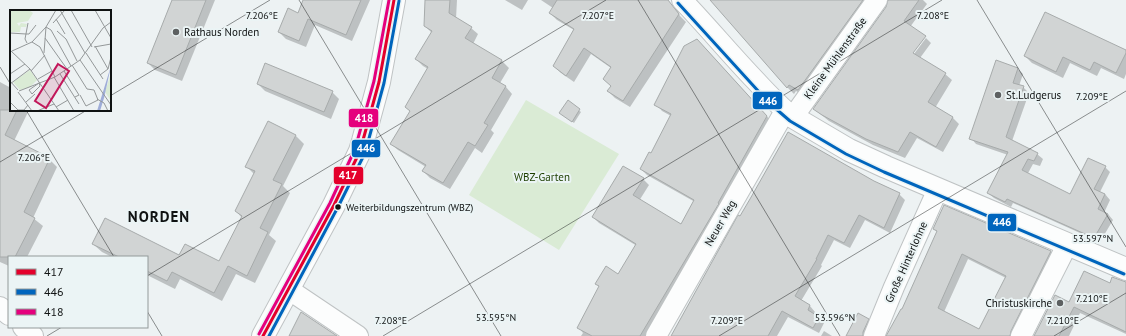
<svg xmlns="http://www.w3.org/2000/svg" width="1126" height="336" viewBox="0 0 1126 336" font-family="'PT Sans',sans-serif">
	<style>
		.green { fill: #daebd5 }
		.shadow { fill: #0003; fill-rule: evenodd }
		.building { fill: #d1d4d4; stroke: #a7abab; fill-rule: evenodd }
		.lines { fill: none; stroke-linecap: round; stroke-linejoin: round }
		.street-casing { stroke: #bfc3c4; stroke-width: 22 }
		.secondary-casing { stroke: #bfc3c4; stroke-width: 24 }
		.street { stroke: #fcfdfd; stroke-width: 20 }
		.secondary { stroke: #fcfdfd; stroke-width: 22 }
		.bus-1-casing { stroke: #ebf4f5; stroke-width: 6 }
		.bus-2-casing { stroke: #ebf4f5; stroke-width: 6 }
		.bus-3-casing { stroke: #ebf4f5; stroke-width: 6 }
		.bus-1 { stroke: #e4002b; stroke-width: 3 }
		.bus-2 { stroke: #0065bd; stroke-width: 3 }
		.bus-3 { stroke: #e5007d; stroke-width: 3 }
		.ticks { fill: none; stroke: #0f1212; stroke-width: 1; stroke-opacity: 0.45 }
		.poi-dot { fill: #5d6061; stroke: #ebf4f5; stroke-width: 1.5 }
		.bus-dot { fill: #0f1212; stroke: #ebf4f5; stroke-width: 1.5 }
		.labels { text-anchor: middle; stroke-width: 4; stroke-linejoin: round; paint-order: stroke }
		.bus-label { font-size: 10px; fill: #0f1212; stroke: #ebf4f5; text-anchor: start }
		.poi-label { font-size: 11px; fill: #0f1212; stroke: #ebf4f5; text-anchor: start }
		.street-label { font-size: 11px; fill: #0f1212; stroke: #ebf4f5 }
		.park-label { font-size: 11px; fill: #1d3f00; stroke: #ebf4f5 }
		.district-label { font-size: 15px; font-weight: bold; letter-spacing: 1px; fill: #0f1212; stroke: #ebf4f5 }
		.inset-road { fill: none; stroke: #949899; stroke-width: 1 }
		.view { fill: #c2185b; fill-opacity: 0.15; stroke: #c2185b; stroke-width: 2 }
		.inset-edge { fill: none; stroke: #0f1212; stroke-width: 2 }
		.ticks-label { font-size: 10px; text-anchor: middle; fill: #0f1212; stroke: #ebf4f5; stroke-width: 4; stroke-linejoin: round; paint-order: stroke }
		.line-badge { stroke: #ebf4f5; stroke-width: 1.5 }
		.badge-label { font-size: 11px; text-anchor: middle; font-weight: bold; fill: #fff }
	</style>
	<rect width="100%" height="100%" fill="#edf2f3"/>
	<!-- green -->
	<path class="green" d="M526 100 619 154 559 250 469 195Z"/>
	<!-- shadow -->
	<g class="shadow">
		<path d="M173 0H215L182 81 155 70 148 63Z"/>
		<path d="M304 0H370L352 41 315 25 306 47 286 39 279 32 299 14Z"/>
		<path d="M426 0H457L456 19 471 28 478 34 473 44 502 61 509 68 500 83 506 87 512 94 491 130 494 133 482 153 475 148 450 189 430 178 423 171 426 167 398 150 391 144 411 112 406 107 428 69 423 66 416 59 432 33 425 26Z"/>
		<path d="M505 0H528L522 10Z"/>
		<path d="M541 0H667L678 11 680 16 686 22 630 107 615 98 608 91 612 86 611 68 591 54 574 82 561 73 554 66 574 30 557 20 550 13 553 8Z"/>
		<path d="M711 0H874L805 96 796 91 794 94 788 88Z"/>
		<path d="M889 0H923L927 4 910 27V56L911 58 926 38 931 43 920 58 945 74 952 80 935 108 953 118 959 124 943 152 917 138 905 158 873 145 829 121 814 109 887 7Z"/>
		<path d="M703 46 773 123 649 336H581L583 333 579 328 600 287 596 284 618 275 637 246 599 223 593 217 643 179 649 185 639 201 681 226 695 202 647 175 641 169 652 155 671 116 662 111 656 104Z"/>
		<path d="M1126 51V74L1124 79 1101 68 1097 76 1070 63 1063 78 1032 63 1025 56Z"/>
		<path d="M997 61 1018 69 1023 74 1019 86 1023 87 1029 93 1012 141 1037 154 1043 159 1040 166 1033 164 1027 175 1070 195 1105 167 1110 172 1100 192 1105 194 1110 200 1104 213 1108 214 1113 220 1100 242 1013 203 1011 207 994 198 988 193 1008 155 976 144 971 138Z"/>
		<path d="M0 82 11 88V110H29L14 141 49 159 57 167 33 218 43 226 27 257H9V266L0 262Z"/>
		<path d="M258 84 332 92 339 99 331 119 265 91Z"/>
		<path d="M568 102 581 112 574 123 562 114Z"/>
		<path d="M296 136 304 144 283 186 290 193 269 235 276 241 255 283 236 274 222 301 180 279 175 289 147 275V257H112L102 252 93 244 220 262 242 218 236 211 254 174 246 166Z"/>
		<path d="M873 182 899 194 905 200 890 233 865 220 850 248 834 240 821 265 822 266 801 301 810 306 815 312 814 314 819 317 824 323 819 333 788 317 777 336H672Z"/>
		<path d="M934 229 1051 252 1056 257 1017 336H887L903 311 938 232ZM968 259 1006 278 980 330 944 312Z"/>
		<path d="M1126 283V334L1080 313 1069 336H1035L1069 303 1110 284Z"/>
		<path d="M868 320 874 326 869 336H848Z"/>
		<path d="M824 331 832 336H821Z"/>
	</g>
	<!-- building -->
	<g class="building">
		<path d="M172 0H206L176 75 147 63Z"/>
		<path d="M303 0H361L346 35 308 19 299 41 278 32 288 8 298 13Z"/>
		<path d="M425 0H450L449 13 472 27 465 38 502 60 492 78 506 86 484 123 488 125 475 146 468 142 443 183 422 171 426 165 390 144 410 111 405 107 428 67 415 59 432 31 424 26Z"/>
		<path d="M557 0H668L679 14 623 101 607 91 611 86 603 79 611 67 584 48 566 76 553 66 574 29 549 13Z"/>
		<path d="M710 0H863L798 90 789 85 787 88Z"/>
		<path d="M888 0H919L904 21 926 36 913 53 946 73 928 102 953 117 936 147 910 132 898 152 866 139 822 115 813 109 886 7Z"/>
		<path d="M1045 12 1126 50V53L1116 73 1094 62 1090 70 1063 57 1056 72 1024 56Z"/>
		<path d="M697 39 767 116 718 203 719 204 718 205 640 336H592L577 328 599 286 595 284 606 266 618 274 636 244 592 217 623 166 644 178 633 195 681 224 694 200 640 169 649 152 651 153 671 114 654 105 684 46Z"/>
		<path d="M996 60 1018 68 1013 83 1024 86 1006 137 1038 153 1034 161 1028 159 1022 170 1070 194 1088 158 1106 166 1094 189 1105 194 1098 209 1108 214 1094 238 1007 199 1005 202 987 193 1008 152 969 139Z"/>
		<path d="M265 63 333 91 324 112 257 84Z"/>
		<path d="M568 100 580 109 572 122 559 113Z"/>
		<path d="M0 110H17L5 135 50 158 24 212 35 218 15 257H0Z"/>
		<path d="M268 121 296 135 273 180 282 184 260 228 268 232 247 276 228 266 214 293 172 272 167 281 147 271V257H119L92 244 105 218 179 255 185 244 219 261 242 216 235 211 255 171 245 167Z"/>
		<path d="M788 132 874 181 900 193 884 228 859 215 844 243 828 235 816 259H817L795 296 810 305 808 310 819 317 813 328 782 311 768 336H671L738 215 740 216 750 199Z"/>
		<path d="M944 205 1051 251 1011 331 1010 336H886L901 309H902L937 231 933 229ZM962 254 1006 276 979 329 938 308Z"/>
		<path d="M1084 271 1110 283 1112 277 1126 282V332L1074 307 1059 336H1034L1055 295 1069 302Z"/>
		<path d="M301 312 337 336H289Z"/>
		<path d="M858 313 869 319 863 332V336H846Z"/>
	</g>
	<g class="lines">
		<defs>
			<g id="street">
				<path d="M682 0C707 26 730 54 755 80 767 93 779 106 793 117L877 0"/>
				<path d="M288 289 358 336"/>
				<path d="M0 307 9 315"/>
				<path d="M23 327 33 336"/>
				<path d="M656 336 785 111"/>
				<path d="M874 336 894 287 938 189"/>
				<path d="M1021 336 1067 245"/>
			</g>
			<g id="secondary">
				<path d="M793 117 849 150 886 167 1126 269"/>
				<path d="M263 336 334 205 360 151 363 141 379 82 394 0"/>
			</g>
		</defs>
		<!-- street casing -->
		<use href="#street" class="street-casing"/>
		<!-- secondary casing -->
		<use href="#secondary" class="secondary-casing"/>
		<!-- street -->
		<use href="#street" class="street"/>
		<!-- secondary -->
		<use href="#secondary" class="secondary"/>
		<defs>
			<path id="bus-1" d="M263 336 334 205 360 151 379 82 394 0"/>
			<g id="bus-2">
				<path d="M678 3 760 93 775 108 790 121 846 154 884 172 1124 274"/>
				<path d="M269 336 338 207 365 153 384 83 399 1"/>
			</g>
			<path id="bus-3" d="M259 334 330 203 355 149 374 81 389 0"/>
		</defs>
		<!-- bus-1 casing -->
		<use href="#bus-1" class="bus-1-casing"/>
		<!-- bus-2 casing -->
		<use href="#bus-2" class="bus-2-casing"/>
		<!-- bus-3 casing -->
		<use href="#bus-3" class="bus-3-casing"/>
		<!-- bus-1 -->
		<use href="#bus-1" class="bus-1"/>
		<!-- bus-2 -->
		<use href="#bus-2" class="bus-2"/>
		<!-- bus-3 -->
		<use href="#bus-3" class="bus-3"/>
	</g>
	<!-- ticks -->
	<path class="ticks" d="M299 0 501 336M638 0 840 336M977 0 1126 247M0 67 11 85M110 96 270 0M26 110 114 257M0 162 87 110M147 276 606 0M147 311 162 336M47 336 62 327M383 336 942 0M719 336 1126 91M1054 336 1126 293"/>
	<!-- markers -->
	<g class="poi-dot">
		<circle cx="176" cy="32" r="4"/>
		<circle cx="998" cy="95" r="4"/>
		<circle cx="1060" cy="303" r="4"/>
	</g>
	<circle class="bus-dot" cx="338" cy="207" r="3.5"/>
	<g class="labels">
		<!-- bus labels -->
		<g class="bus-label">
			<text x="346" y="211">Weiterbildungszentrum (WBZ)</text>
		</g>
		<!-- poi labels -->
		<g class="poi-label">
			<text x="184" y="36">Rathaus Norden</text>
			<text x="1006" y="99">St.Ludgerus</text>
			<text x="1052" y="307" text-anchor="end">Christuskirche</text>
		</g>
		<!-- street labels -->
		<g class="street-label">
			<text transform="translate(835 58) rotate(-54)" y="4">Kleine Mühlenstraße</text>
			<text transform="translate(720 223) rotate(-60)" y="4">Neuer Weg</text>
			<text transform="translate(906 262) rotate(-66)" y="4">Große Hinterlohne</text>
		</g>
		<!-- park labels -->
		<g class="park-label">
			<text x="542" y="181">WBZ-Garten</text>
		</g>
		<!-- district labels -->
		<g class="district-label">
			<text x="159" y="222">NORDEN</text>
		</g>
	</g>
	<!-- overview -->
	<g transform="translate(10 10)">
		<rect width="101" height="101" fill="#edf2f3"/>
		<path d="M0 0H19L23 3 18 11 7 13 9 16 11 13 17 14 16 17H11L10 22H0ZM20 60 27 70 20 77 10 80 3 72ZM101 63V91L95 82Z" fill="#daebd5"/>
		<path d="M101 56 94 88 90 101H87Z" fill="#9fadd8"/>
		<path class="inset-road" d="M50 0 75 43M61 0 82 37M85 0 101 28M46 9 55 24M43 13 55 0M36 17 41 20 61 56M47 21 56 29 67 51M0 23 16 24M16 24H19L26 15M35 28 57 59M22 32 30 37 45 67M17 33 15 29 18 13M85 36 98 59M84 37 101 34M1 41 20 59M2 41 22 32 36 17 46 0M34 43 36 17M76 43 93 69M70 50 101 95M62 55 77 79 84 80 88 90M21 61 35 45M54 61 69 85 65 87M0 64 15 54M50 64 69 94M90 65 98 59 101 47M44 67 64 101M28 69 42 61M0 71 8 80M29 73 30 76 22 84 19 80ZM0 74 20 59 49 101M9 81 45 67 70 50 93 18 101 12M8 82 22 101M70 85 76 96 88 90M87 89 94 93 98 101M16 92 25 84M1 93 8 100 6 101M46 97 58 90M8 100H14L18 95M27 101 44 94"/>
		<path class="view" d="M48 54 59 61 36 98 25 91Z"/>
		<rect width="101" height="101" class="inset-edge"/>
	</g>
	<g class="ticks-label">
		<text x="262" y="19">7.206°E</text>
		<text x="933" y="19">7.208°E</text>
		<text x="598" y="19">7.207°E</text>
		<text x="1092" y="100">7.209°E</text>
		<text x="34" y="161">7.206°E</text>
		<text x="1093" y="242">53.597°N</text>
		<text x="1092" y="302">7.210°E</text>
		<text x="496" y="321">53.595°N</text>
		<text x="835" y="321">53.596°N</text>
		<text x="391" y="324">7.208°E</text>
		<text x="727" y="324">7.209°E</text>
		<text x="1063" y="324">7.210°E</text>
	</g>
	<g class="line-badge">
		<rect x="752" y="91" width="31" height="19" rx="4" fill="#0065bd"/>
		<rect x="348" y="108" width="31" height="20" rx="4" fill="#e5007d"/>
		<rect x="351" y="139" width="30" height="19" rx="4" fill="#0065bd"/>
		<rect x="333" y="166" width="31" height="19" rx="4" fill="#e4002b"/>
		<rect x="987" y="213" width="30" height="19" rx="4" fill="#0065bd"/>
	</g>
	<g class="badge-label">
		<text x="768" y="105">446</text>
		<text x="364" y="122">418</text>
		<text x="366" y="152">446</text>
		<text x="348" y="179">417</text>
		<text x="1002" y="226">446</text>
	</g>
	<!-- legend -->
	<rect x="8" y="256" width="140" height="72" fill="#ebf4f5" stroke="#939a9a"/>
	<rect x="16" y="269" width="20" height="6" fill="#e4002b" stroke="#939a9a"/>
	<text x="44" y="276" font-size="12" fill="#0f1212">417</text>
	<rect x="16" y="289" width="20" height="6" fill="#0065bd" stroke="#939a9a"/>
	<text x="44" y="296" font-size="12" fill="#0f1212">446</text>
	<rect x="16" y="309" width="20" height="6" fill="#e5007d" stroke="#939a9a"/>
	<text x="44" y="316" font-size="12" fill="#0f1212">418</text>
</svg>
